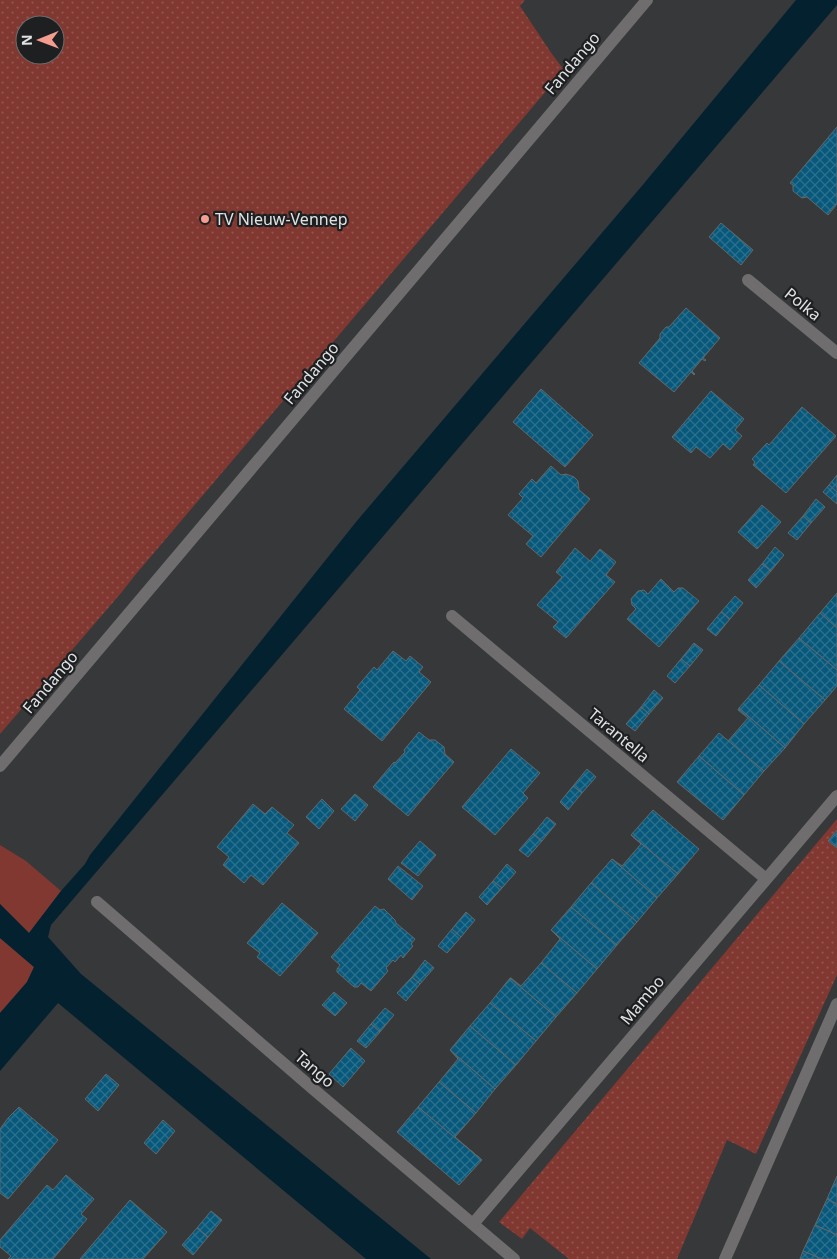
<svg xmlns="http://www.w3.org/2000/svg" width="837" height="1259" viewBox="0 0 837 1259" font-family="'Noto Sans',sans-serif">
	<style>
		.grass { fill: #803831 }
		.park { fill: url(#park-dots); fill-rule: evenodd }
		.water { fill: #04212f }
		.building { fill: url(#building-cross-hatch); stroke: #646769 }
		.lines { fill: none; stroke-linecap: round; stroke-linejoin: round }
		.street { stroke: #6f6d6d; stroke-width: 12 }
		.poi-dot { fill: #f59c91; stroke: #1e1f20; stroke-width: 2 }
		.labels { text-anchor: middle; stroke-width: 4.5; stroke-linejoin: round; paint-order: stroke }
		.street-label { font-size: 16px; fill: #e0e2e3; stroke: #1e1f20 }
		.poi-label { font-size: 16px; fill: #e0e2e3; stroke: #1e1f20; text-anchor: start }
	</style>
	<defs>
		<pattern id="park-dots" width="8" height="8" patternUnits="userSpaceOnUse" patternTransform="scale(1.25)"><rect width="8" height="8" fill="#803831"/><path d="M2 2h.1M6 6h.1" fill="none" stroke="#92544f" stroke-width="1.8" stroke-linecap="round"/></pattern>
		<pattern id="building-cross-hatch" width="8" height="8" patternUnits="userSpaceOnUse" patternTransform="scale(1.25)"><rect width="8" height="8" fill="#07587a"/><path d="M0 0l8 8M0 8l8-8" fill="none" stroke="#2b708d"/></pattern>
	</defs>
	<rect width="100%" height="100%" fill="#36383a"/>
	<!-- grass -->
	<g class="grass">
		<path d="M0 845 26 861 61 891 29 933 0 904Z"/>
		<path d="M0 938 34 967 27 982 0 1013Z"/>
	</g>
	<!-- park -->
	<g class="park">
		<path d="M0 0H525L520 6 552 54 564 70 136 574 121 593 0 734ZM25 25H55V55H25Z"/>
		<path d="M837 819V975L756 1154 727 1140 677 1259H569L530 1228 522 1239 499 1222Z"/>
	</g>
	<!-- water -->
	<path class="water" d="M796 0H837V5L51 925 48 937 81 974 431 1259H366L58 1003 0 1071V1013L27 982 34 967 0 938V904L29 933 61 891 85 864 90 855 356 522 641 187Z"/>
	<!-- building -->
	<g class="building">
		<path d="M837 127V204L828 215 807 197 802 198 793 191V185L790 183Z"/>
		<path d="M721 223 753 250 741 265 709 237Z"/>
		<path d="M686 308 720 338 703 358 706 360 705 361 702 359 692 371 695 374 694 375 691 372 674 392 639 363 660 338V334L666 327H669Z"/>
		<path d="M541 389 593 435 565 467 513 422Z"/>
		<path d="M711 391 744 419 735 430 742 436 730 450 723 444 710 458 696 447 691 453 672 437Z"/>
		<path d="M802 407 836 436 786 493 753 465 755 462 752 459 767 443 769 445Z"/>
		<path d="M551 466 561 475 566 474 574 477 578 481 579 490 590 499 541 557 526 544 533 536 508 515 523 498 519 494 532 479 536 483Z"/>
		<path d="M837 475V492L829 485Z"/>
		<path d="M829 485 837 492V504L823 492Z"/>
		<path d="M816 499 825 507 811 523 803 516Z"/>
		<path d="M762 505 781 522 757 549 738 532Z"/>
		<path d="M803 516 811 523 797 540 788 533Z"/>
		<path d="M775 547 784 555 771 571 762 564Z"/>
		<path d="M575 548 590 561 600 549 616 562 606 575 615 582 566 638 553 627 558 622 537 605 562 577 556 572Z"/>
		<path d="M762 564 771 571 756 588 748 580Z"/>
		<path d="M661 579 674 592 678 588H683L699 601 659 647 627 619 636 609 632 605 631 599 638 591 644 590 648 594Z"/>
		<path d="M837 593V628L820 613Z"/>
		<path d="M735 596 743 603 730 619 721 612Z"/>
		<path d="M721 612 730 619 716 636 707 629Z"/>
		<path d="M820 613 837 628V670L799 638Z"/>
		<path d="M799 638 837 670V686L825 700 779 661Z"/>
		<path d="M694 643 703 650 690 666 681 659Z"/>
		<path d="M393 651 406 661 410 656 423 667 419 672 431 682 382 741 344 709 360 690 357 687 374 667 377 670Z"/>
		<path d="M681 659 690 666 675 683 667 676Z"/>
		<path d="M779 661 825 700 804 724 759 685Z"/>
		<path d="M759 685 804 724 785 748 739 708Z"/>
		<path d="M654 690 663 698 649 714 641 707Z"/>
		<path d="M641 707 649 714 635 731 626 724Z"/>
		<path d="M739 708 785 748 764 771 728 741 748 718 738 710Z"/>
		<path d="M419 732 429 740H435L444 747 445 754 454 762 408 816 373 787 394 762 395 763 405 752 404 750Z"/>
		<path d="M719 733 764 771 744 795 699 756Z"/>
		<path d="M511 749 540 773 523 793 528 798 495 835 462 807Z"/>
		<path d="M699 756 744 795 723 820 677 782Z"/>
		<path d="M587 769 596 777 582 793 573 786Z"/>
		<path d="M573 786 582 793 568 810 560 802Z"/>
		<path d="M355 794 368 805 355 821 341 809Z"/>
		<path d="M322 799 334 811 319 829 306 817Z"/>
		<path d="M253 804 265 814 272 807 294 825 287 833 299 843 263 885 251 875 244 883 223 865 229 857 217 847Z"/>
		<path d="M653 810 699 849 678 874 631 835Z"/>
		<path d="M547 817 556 824 542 841 533 834Z"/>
		<path d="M837 830V848L828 841Z"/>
		<path d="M533 834 542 841 528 857 519 850Z"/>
		<path d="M631 835 678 874 657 898 612 859 622 866 641 844Z"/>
		<path d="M420 841 436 855 418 876 401 863Z"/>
		<path d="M612 859 657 898 637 922 591 883Z"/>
		<path d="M507 864 516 872 502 888 493 881Z"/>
		<path d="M398 866 423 886 412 900 388 879Z"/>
		<path d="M493 881 502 888 487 905 479 897Z"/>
		<path d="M591 883 637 922 617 945 571 907Z"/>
		<path d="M282 903 318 933 280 976 257 957 260 953 247 943Z"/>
		<path d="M375 906 380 910 384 909 395 920 396 923 415 939 411 944 413 946 403 958 401 955 395 962 393 960 386 968 388 971 371 991 361 983 358 987H354L337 972V969L340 965 331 957Z"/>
		<path d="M571 907 617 945 597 969 551 930Z"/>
		<path d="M466 912 475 920 461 937 452 929Z"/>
		<path d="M452 929 461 937 447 953 438 946Z"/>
		<path d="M551 930 597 969 577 993 541 963 560 939Z"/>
		<path d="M425 960 434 968 420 984 412 977Z"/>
		<path d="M541 963 577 993 556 1017 510 978H511L521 986Z"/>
		<path d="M412 977 420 984 406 1001 397 993Z"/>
		<path d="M510 978 556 1017 536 1041 490 1003Z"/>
		<path d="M334 992 347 1003 335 1016 322 1005Z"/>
		<path d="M490 1003 536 1041 516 1065 470 1026Z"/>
		<path d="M385 1008 394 1015 380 1032 371 1024Z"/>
		<path d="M371 1024 380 1032 366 1048 357 1041Z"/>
		<path d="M470 1026 516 1065 495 1089 450 1050Z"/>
		<path d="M351 1048 365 1061 343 1087 329 1074Z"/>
		<path d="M450 1050 495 1089 476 1113 439 1082 458 1059Z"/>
		<path d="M106 1074 119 1085 98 1111 85 1099Z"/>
		<path d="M439 1082 476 1113 455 1137 482 1160 418 1107Z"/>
		<path d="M19 1107 58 1140 8 1199 0 1193V1129L8 1118Z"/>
		<path d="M418 1107 482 1160 459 1185 397 1132Z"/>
		<path d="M163 1120 175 1131 156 1154 144 1143Z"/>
		<path d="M66 1175 94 1199 81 1214 87 1219 53 1259H8L11 1256 0 1247V1240L47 1185 53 1190Z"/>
		<path d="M837 1176V1204L827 1199Z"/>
		<path d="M827 1199 837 1204V1235L815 1225Z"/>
		<path d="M130 1200 167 1232 143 1259H80Z"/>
		<path d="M211 1211 222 1220 208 1237 197 1228Z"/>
		<path d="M815 1225 837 1235V1259H822L803 1251Z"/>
		<path d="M197 1228 208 1237 193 1255 182 1245Z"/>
		<path d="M803 1251 822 1259H800Z"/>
	</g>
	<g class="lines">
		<!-- street -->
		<g class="street">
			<path d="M748 280 837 353"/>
			<path d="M452 616 766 879"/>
			<path d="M0 766 647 0"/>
			<path d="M97 902 312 1088 514 1259"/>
			<path d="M473 1224 837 796"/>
			<path d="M725 1259 837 1004"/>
		</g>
	</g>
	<!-- markers -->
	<circle class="poi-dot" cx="205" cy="219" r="5"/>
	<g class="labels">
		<!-- street labels -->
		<g class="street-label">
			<text transform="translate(572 63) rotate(-50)" y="6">Fandango</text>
			<text transform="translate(803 304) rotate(39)" y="6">Polka</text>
			<text transform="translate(311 373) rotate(-50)" y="6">Fandango</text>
			<text transform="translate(50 682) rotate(-50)" y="6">Fandango</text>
			<text transform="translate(619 735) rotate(40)" y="6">Tarantella</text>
			<text transform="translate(642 1000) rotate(-50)" y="6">Mambo</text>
			<text transform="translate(315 1069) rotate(41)" y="6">Tango</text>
		</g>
		<!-- poi labels -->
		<g class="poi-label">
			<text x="215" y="225">TV Nieuw-Vennep</text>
		</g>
	</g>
	<!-- north arrow -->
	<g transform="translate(40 40) rotate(269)"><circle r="24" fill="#1e1f20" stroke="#6c6d6e"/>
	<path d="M0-4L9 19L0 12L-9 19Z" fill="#f59c91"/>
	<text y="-8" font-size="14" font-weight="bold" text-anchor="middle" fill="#e0e2e3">N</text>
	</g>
</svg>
